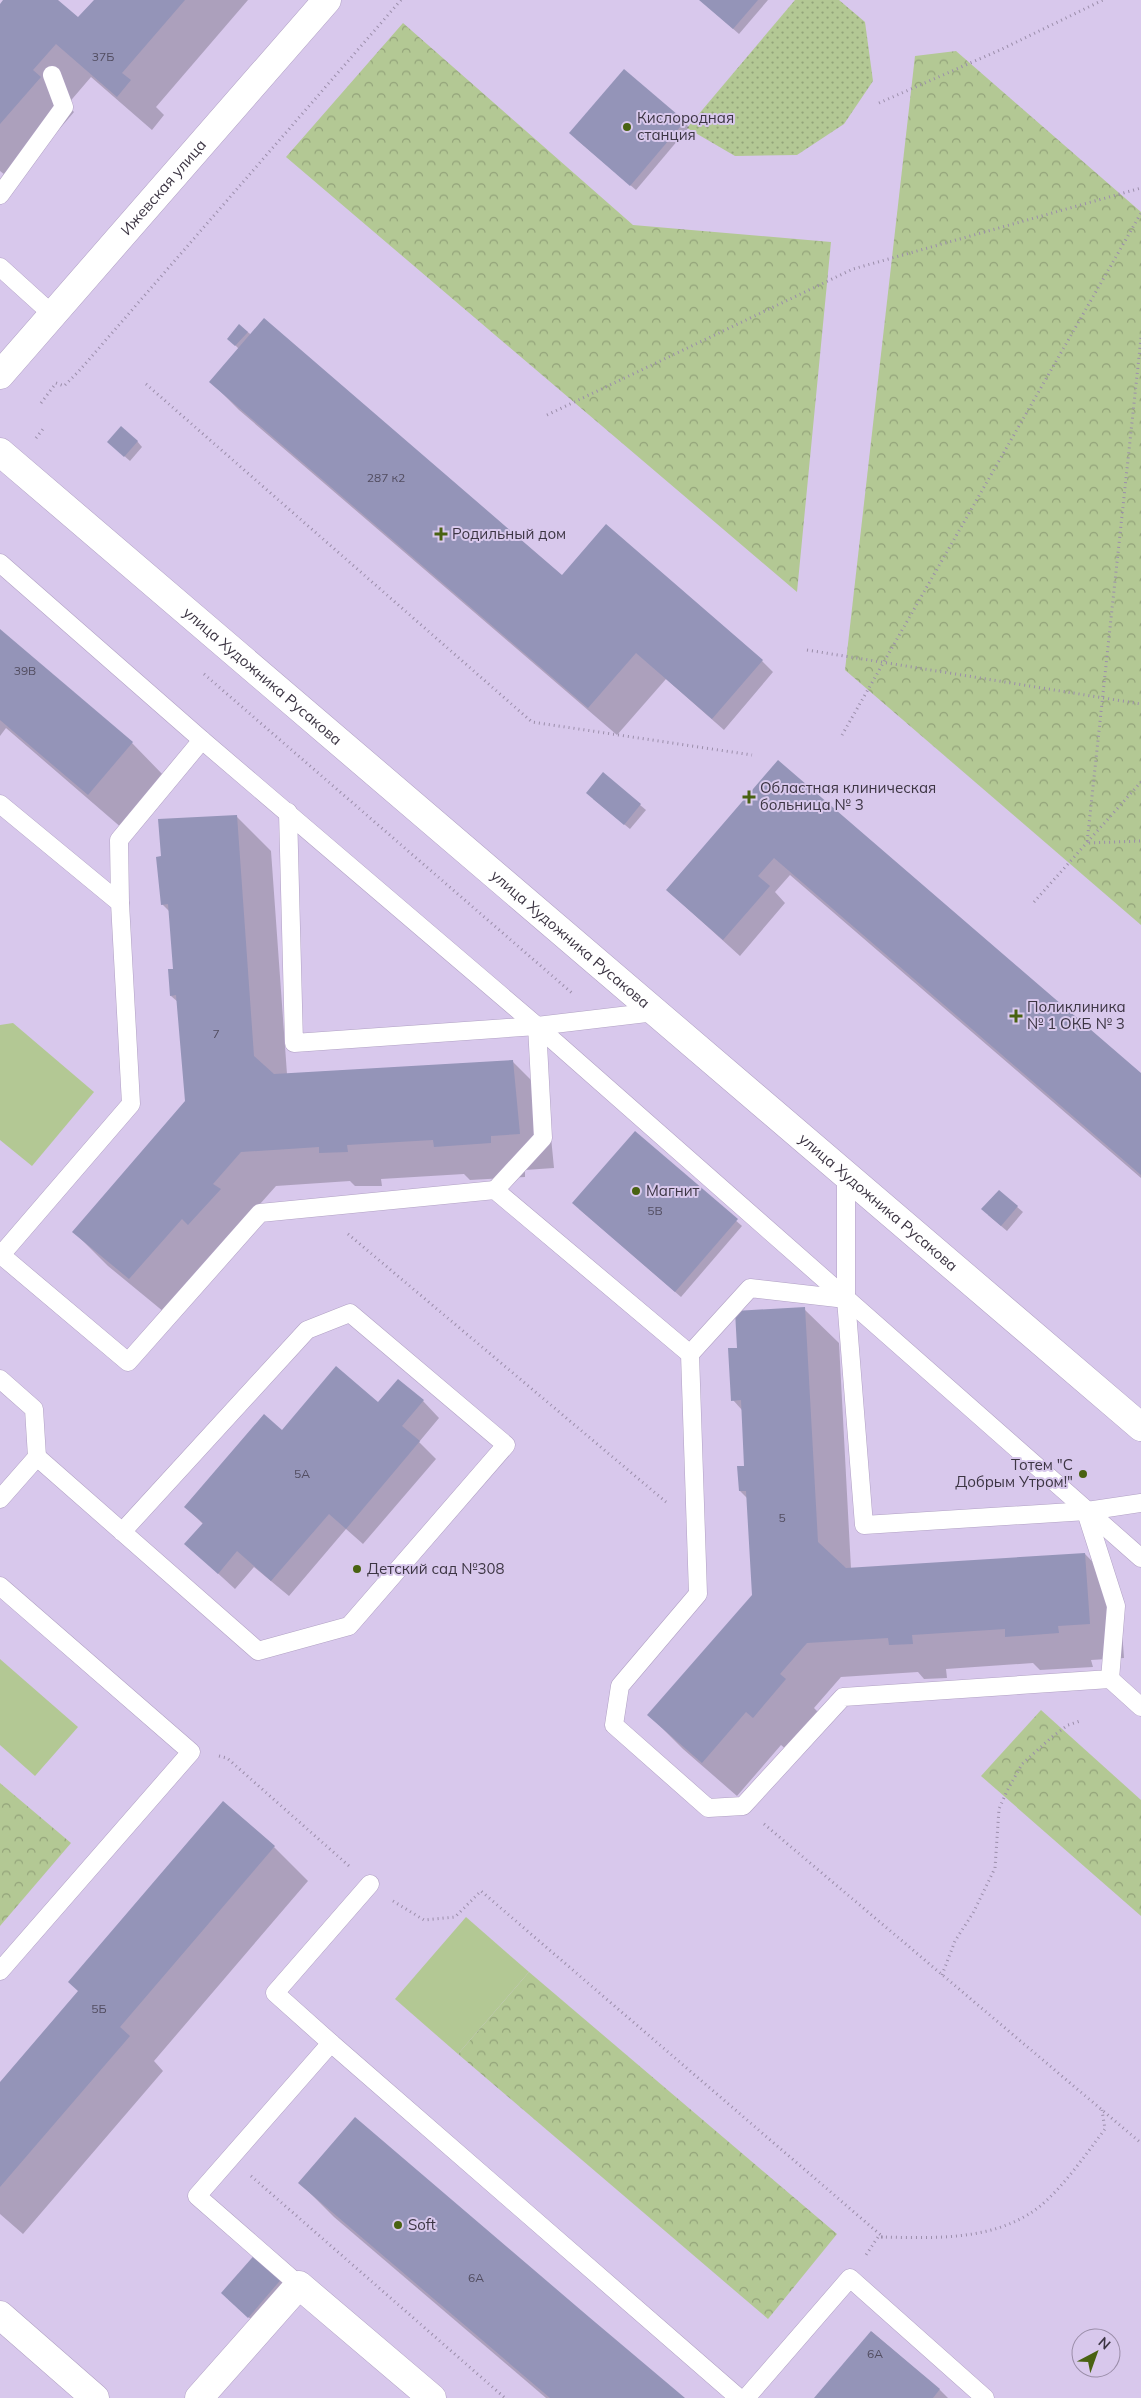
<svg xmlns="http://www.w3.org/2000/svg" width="1141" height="2398" viewBox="0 0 1141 2398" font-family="Mulish,sans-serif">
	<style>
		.grass { fill: url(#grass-dots) }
		.park { fill: url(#park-crowns) }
		.pitch { fill: #b3c894 }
		.shadow { fill: #0003 }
		.building { fill: #9494b8 }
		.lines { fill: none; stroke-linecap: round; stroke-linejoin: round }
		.lane-casing { stroke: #b1a1c4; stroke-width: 19 }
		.street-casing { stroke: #b1a1c4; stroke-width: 29 }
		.secondary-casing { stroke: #b1a1c4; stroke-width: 29 }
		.path { stroke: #9b8eaa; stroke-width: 3; stroke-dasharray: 1 4; stroke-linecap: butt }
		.lane { stroke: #fff; stroke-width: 18 }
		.street { stroke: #fff; stroke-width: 28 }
		.secondary { stroke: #fff; stroke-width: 28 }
		.poi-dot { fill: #496211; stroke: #d8c8ec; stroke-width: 2 }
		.labels { text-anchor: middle; stroke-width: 4; stroke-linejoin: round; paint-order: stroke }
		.number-label { font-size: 12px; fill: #524d60 }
		.poi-label { font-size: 15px; fill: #3c3543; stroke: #d8c8ec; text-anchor: start }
		.street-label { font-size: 15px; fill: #3c3543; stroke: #d8c8ec }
	</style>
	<defs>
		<pattern id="grass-dots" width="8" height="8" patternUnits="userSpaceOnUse" patternTransform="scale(1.25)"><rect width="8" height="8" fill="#b3c894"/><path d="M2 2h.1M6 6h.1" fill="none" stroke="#93a37a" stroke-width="1.8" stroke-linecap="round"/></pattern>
		<pattern id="park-crowns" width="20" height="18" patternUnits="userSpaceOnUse" patternTransform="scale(1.25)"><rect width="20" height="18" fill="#b3c894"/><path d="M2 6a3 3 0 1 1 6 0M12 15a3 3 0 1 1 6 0" fill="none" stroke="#93a37a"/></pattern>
	</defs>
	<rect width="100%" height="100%" fill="#d8c8ec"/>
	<!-- grass -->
	<path class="grass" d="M795 0H839L865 22 873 81 844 124 797 155 735 156 687 128Z"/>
	<!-- park -->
	<g class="park">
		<path d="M403 23 633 225 831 242 797 592 286 157Z"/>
		<path d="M956 51 1141 212V925L845 670 915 56Z"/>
		<path d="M1041 1710 1141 1800V1916L981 1776Z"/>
		<path d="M0 1783 71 1843 0 1926Z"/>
		<path d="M529 1972 837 2234 768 2319 458 2054Z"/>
	</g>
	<!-- pitch -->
	<g class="pitch">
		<path d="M13 1023 94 1092 32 1166 0 1140V1025Z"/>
		<path d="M0 1659 78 1727 35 1776 0 1745Z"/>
		<path d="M466 1917 529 1972 458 2054 395 1999Z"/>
	</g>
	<!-- shadow -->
	<g class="shadow">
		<path d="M5 0H56L79 19 95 0H248L156 107 164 115 152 130 91 77 67 105 74 112 14 182 0 171V6Z"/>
		<path d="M700 0H768L739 34Z"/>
		<path d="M684 122 689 127 636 190 576 139Z"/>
		<path d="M240 326 562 576 762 661 773 672 724 730 666 679 617 735 239 410 211 382 239 349 234 344Z"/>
		<path d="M137 441 142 447 130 461 114 447Z"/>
		<path d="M0 631 132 743 166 778 123 829 6 728 0 736Z"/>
		<path d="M778 762 1141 1075V1178L790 875 775 892 785 903 740 956 667 890Z"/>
		<path d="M603 774 646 810 630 829 593 799Z"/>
		<path d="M237 817 271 851 287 1074 512 1061 547 1096 554 1168 525 1170V1177L470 1180 464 1174 381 1179 382 1186H355L350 1181 276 1186 164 1312 108 1266 74 1232 186 1101 178 1002 171 996 175 971 170 912 162 904 163 857Z"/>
		<path d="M635 1132 742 1226 681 1297 579 1209Z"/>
		<path d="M999 1191 1023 1212 1007 1231 988 1215Z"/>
		<path d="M804 1309 839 1343 851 1569 1085 1554 1119 1589 1124 1658 1091 1660 1093 1667 1040 1670 1033 1663 946 1669 947 1678 924 1679 918 1672 841 1677 814 1708 820 1714 788 1751 781 1745 737 1796 683 1749 649 1715 753 1596 748 1499 740 1491 746 1467 742 1410 733 1400 738 1349Z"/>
		<path d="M423 1401 439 1418 419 1442 436 1459 363 1544 346 1529 289 1596 254 1567 235 1589 186 1544 203 1524 186 1507 282 1431Z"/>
		<path d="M274 1847 308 1881 154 2061 163 2071 23 2234 0 2214V2084Z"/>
		<path d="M300 2183 682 2398H546L334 2217Z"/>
		<path d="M257 2254 288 2282 254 2322 228 2299Z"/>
		<path d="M872 2332 940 2390 948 2398H815Z"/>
	</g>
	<!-- building -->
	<g class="building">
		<path d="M3 0H58L78 17 94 0H185L122 73 131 80 117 97 56 44 33 70 41 77 0 124V4Z"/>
		<path d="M699 0H758L733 29Z"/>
		<path d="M624 69 685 121 630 186 569 133Z"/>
		<path d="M264 318 562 575 606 524 763 660 712 719 636 653 588 708 209 382Z"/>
		<path d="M239 324 248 332 235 346 227 339Z"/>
		<path d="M121 426 138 441 124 457 107 442Z"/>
		<path d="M0 629 133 742 88 795 0 720Z"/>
		<path d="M778 760 1141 1073V1175L774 858 758 876 770 886 723 940 666 890Z"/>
		<path d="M603 772 641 804 624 825 586 793Z"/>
		<path d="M237 815 254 1056 274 1074 513 1060 520 1134 491 1136V1143L434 1147 433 1140 347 1145 348 1152 319 1153V1147L241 1152 213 1184 221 1189 188 1225 182 1219 129 1279 72 1232 185 1101 176 995 170 996 168 969H173L168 904 161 905 156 857 161 856 158 819Z"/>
		<path d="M635 1131 738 1219 675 1292 572 1203Z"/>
		<path d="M999 1190 1018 1206 1001 1226 981 1209Z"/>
		<path d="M805 1307 818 1542 846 1568 1085 1553 1090 1624 1058 1626 1059 1633 1005 1637V1629L912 1635 913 1644 889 1645 888 1638 807 1643 780 1674 786 1679 753 1718 746 1712 702 1763 647 1715 752 1595 746 1491H739L737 1466H744L741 1400 731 1401 728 1348H737L735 1311Z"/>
		<path d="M336 1366 378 1402 398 1379 424 1400 402 1426 420 1441 346 1529 329 1514 271 1581 237 1551 218 1574 184 1544 203 1523 184 1507 264 1414 282 1430Z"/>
		<path d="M223 1801 275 1846 120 2027 130 2036 0 2187V2082L78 1991 68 1982Z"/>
		<path d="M355 2117 589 2317 685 2398H550L298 2183Z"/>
		<path d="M257 2252 284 2276 248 2318 221 2293Z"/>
		<path d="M871 2331 940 2389 933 2398H814Z"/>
	</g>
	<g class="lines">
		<defs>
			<g id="lane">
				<path d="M0 195 64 107 52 75"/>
				<path d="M0 267 53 315"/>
				<path d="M0 563 202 740 537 1026 1141 1558"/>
				<path d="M0 804 120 903 131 1104 0 1256"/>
				<path d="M288 812 294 1043 537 1026 655 1012"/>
				<path d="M120 903 119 840 202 740"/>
				<path d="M846 1176V1299L864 1525 1087 1511 1141 1503"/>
				<path d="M495 1190 543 1138 537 1026"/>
				<path d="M1 1255 128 1362 260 1213 495 1190 690 1354 698 1594 620 1686 614 1725 708 1808 743 1806 843 1697 1110 1679 1116 1606 1086 1512"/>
				<path d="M690 1354 750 1288 846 1299"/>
				<path d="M0 1379 34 1409 37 1457 0 1499"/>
				<path d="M37 1457 258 1651 349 1626 506 1445 350 1313 307 1330 122 1532"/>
				<path d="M0 1586 191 1752 0 1971"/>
				<path d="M1110 1679 1141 1707"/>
				<path d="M331 2043 275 1993 370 1884"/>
				<path d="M299 2285 197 2196 331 2043 739 2398"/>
				<path d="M746 2398 850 2278 985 2398"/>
			</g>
			<g id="street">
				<path d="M0 2315 95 2398"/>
				<path d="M199 2398 299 2285 432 2398"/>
			</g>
			<g id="secondary">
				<path id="s1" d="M0 375 327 0"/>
				<path id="s2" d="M0 452 1141 1427"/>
			</g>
		</defs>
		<!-- lane casing -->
		<use href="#lane" class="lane-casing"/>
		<!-- street casing -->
		<use href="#street" class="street-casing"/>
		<!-- secondary casing -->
		<use href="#secondary" class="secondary-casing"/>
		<!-- path -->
		<g class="path">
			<path d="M879 103 1000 50 1103 0"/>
			<path d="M1141 338 1087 843 1141 841"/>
			<path d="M146 384 532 722 752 755"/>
			<path d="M41 403 56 383 64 386 79 371 401 0"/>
			<path d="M547 415 853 269 1141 188"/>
			<path d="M36 438 43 429"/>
			<path d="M807 650 1141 704"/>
			<path d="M204 674 572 993"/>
			<path d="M842 735 1141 213"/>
			<path d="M1034 902 1141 782"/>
			<path d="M348 1234 666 1502"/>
			<path d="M219 1756 227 1758 349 1866"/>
			<path d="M764 1824 1141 2143"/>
			<path d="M393 1901 424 1920 455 1917 481 1891 883 2237H878L866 2255"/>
			<path d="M942 1975 955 1941 973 1913 995 1868 999 1809 1007 1791 1022 1764 1052 1737 1068 1725 1080 1721"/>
			<path d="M251 2176 505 2398"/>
			<path d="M881 2237C931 2238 985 2241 1029 2214 1056 2198 1086 2154 1105 2129L1102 2110"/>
		</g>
		<!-- lane -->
		<use href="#lane" class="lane"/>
		<!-- street -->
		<use href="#street" class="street"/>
		<!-- secondary -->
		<use href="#secondary" class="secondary"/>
	</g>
	<!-- markers -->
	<g class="poi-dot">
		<circle cx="627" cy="127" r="5"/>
		<path d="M438.5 526.5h5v5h5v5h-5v5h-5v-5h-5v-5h5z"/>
		<path d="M746.5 789.5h5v5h5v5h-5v5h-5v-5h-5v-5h5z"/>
		<path d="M1013.5 1008.5h5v5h5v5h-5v5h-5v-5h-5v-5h5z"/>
		<circle cx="636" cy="1191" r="5"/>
		<circle cx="1083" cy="1474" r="5"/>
		<circle cx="357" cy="1569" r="5"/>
		<circle cx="398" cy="2225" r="5"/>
	</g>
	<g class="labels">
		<!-- number labels -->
		<g class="number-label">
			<text x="103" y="61">37Б</text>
			<text x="386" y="482">287 к2</text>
			<text x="25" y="675">39В</text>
			<text x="216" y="1038">7</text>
			<text x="655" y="1215">5В</text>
			<text x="302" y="1478">5А</text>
			<text x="782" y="1522">5</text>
			<text x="99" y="2013">5Б</text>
			<text x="476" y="2282">6А</text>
			<text x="875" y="2358">6А</text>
		</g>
		<!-- poi labels -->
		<g class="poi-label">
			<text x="637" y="123">Кислородная<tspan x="637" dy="17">станция</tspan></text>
			<text x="452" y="539">Родильный дом</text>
			<text x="760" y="793">Областная клиническая<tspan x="760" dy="17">больница № 3</tspan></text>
			<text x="1027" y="1012">Поликлиника<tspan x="1027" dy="17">№ 1 ОКБ № 3</tspan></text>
			<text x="646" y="1196">Магнит</text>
			<text x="1073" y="1470" text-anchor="end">Тотем "С<tspan x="1073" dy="17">Добрым Утром!"</tspan></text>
			<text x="367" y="1574">Детский сад №308</text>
			<text x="408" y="2230">Soft</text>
		</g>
		<!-- street labels -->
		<g class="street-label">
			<text dy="5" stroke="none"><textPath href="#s1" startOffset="249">Ижевская улица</textPath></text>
			<text dy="5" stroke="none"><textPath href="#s2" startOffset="345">улица Художника Русакова</textPath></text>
			<text dy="5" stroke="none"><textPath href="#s2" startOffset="750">улица Художника Русакова</textPath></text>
			<text dy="5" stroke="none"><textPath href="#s2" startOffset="1155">улица Художника Русакова</textPath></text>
		</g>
	</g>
	<!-- north arrow -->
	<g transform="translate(1096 2353) rotate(41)"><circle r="24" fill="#d8c8ec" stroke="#9a8da8"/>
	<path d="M0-4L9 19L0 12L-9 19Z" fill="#496211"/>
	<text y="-8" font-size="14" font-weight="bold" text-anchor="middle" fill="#3c3543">N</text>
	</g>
</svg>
